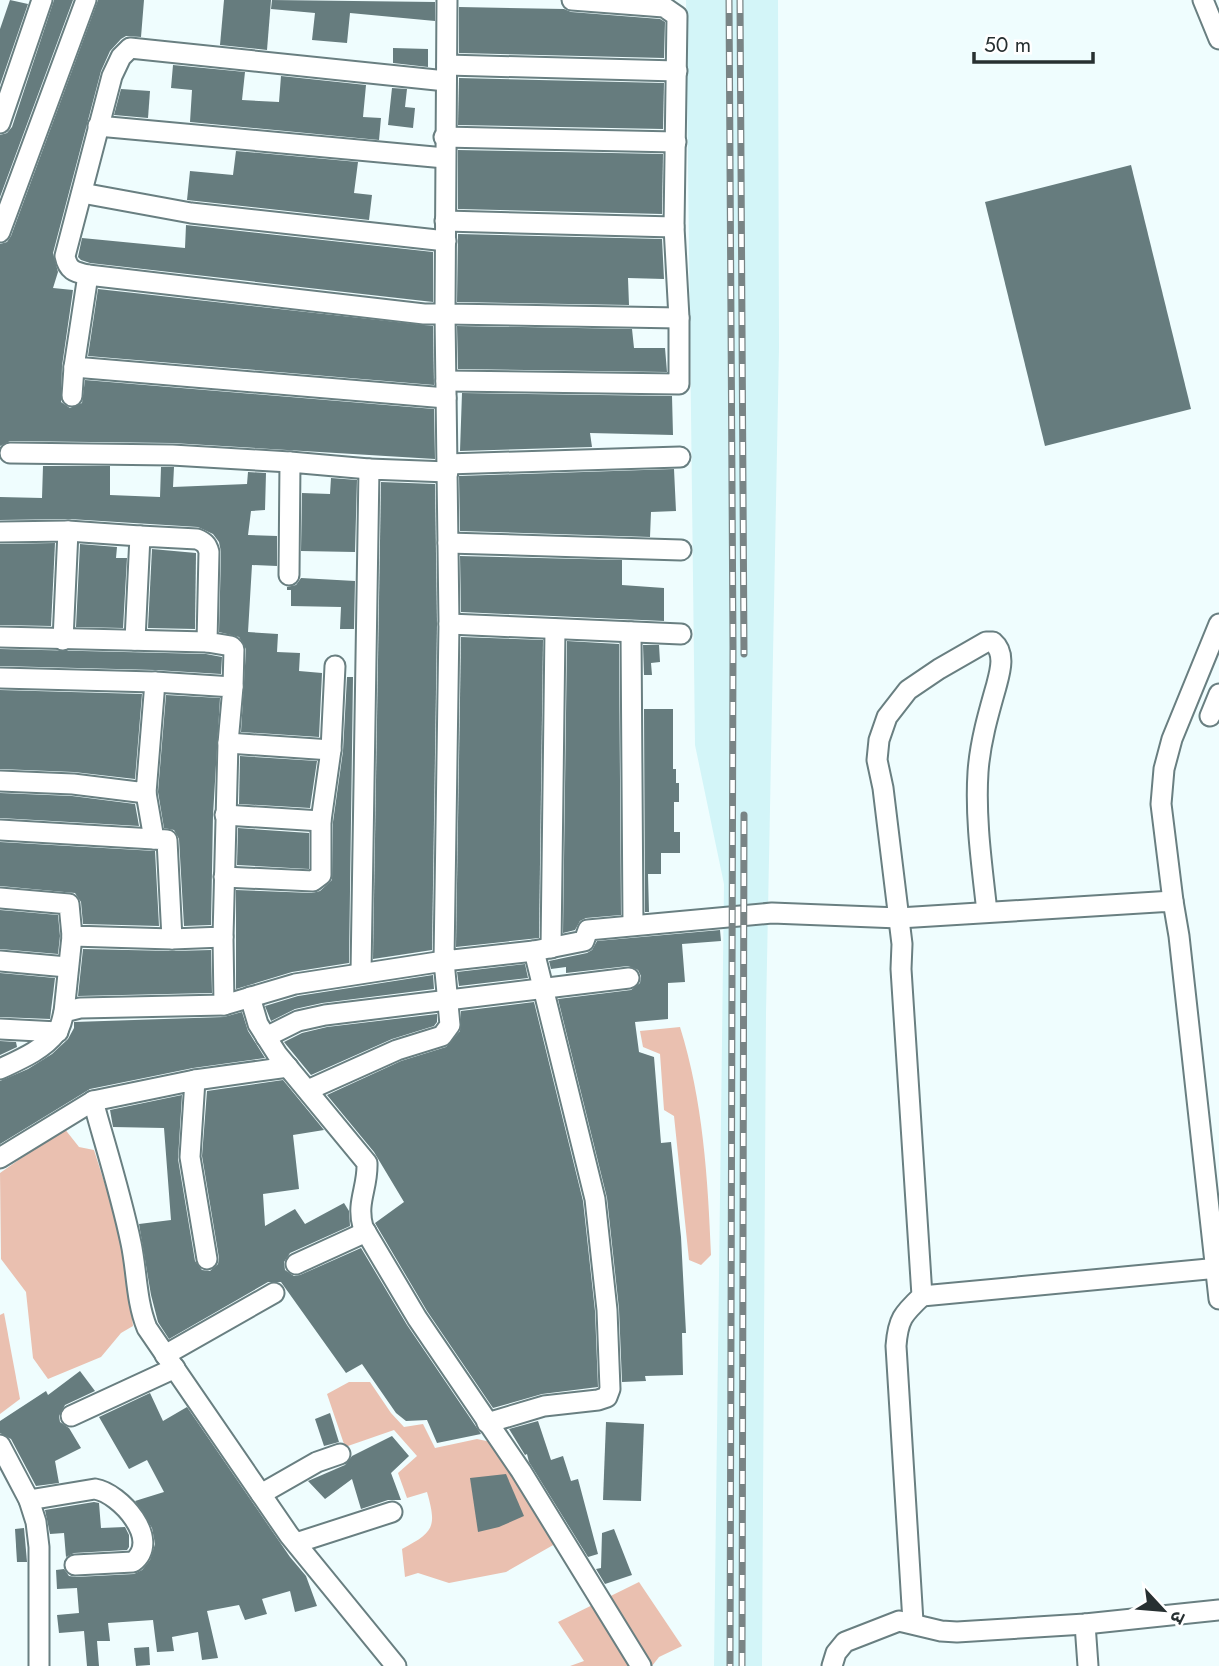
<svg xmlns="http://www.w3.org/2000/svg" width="1219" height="1666" viewBox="0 0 1219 1666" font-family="Jost,'Noto Sans Devanagari',sans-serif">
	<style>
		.built { fill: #d3f5f8 }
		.green { fill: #eac0b0 }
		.building { fill: #667c7e }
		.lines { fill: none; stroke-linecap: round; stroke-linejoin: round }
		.minor-casing { stroke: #697f81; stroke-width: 23 }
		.minor { stroke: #fff; stroke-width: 19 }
		.rail-casing { stroke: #798485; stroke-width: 7 }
		.rail { stroke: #fff; stroke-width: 4.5; stroke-dasharray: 13; stroke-linecap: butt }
	</style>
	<rect width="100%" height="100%" fill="#effdfe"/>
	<!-- built -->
	<path class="built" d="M686 0H778L779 348 766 1013 762 1666H714L724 884 695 745Z"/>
	<!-- green -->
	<g class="green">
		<path d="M680 1027C703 1100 708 1179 711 1255L701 1265 689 1260 674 1116 664 1110 660 1054 643 1047 640 1031Z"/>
		<path d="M64 1128 79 1147 94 1150 120 1232 128 1281 133 1326 121 1333 101 1357 48 1379 33 1358 26 1292 1 1259 0 1173Z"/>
		<path d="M4 1313 20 1399 0 1414V1315Z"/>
		<path d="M349 1382H370L391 1413 404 1427 423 1424 435 1448 477 1439 496 1443 555 1544 506 1572 449 1583 418 1573 405 1577 402 1549C434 1532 437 1527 427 1492L407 1498 398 1473 417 1456 394 1430 345 1447 327 1394Z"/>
		<path d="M639 1582 682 1646 659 1657 652 1666H570L584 1661 558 1622Z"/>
	</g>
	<!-- building -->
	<g class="building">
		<path d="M10 0 28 4 0 85V29Z"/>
		<path d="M54 0H73L0 197V135L7 133 12 127Z"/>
		<path d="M98 0H144L141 37 126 36 121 39 110 51 101 71 53 253 58 272 53 288 73 290 62 366 61 402 70 408 82 403 85 380 434 409 435 459 172 443 10 441 0 446V244L7 242 11 236Z"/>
		<path d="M224 0H271L267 50 220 45Z"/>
		<path d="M272 0 435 2V21L350 13 347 43 312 40 315 13 271 9Z"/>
		<path d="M459 7 564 9 571 12 660 19 665 22 664 58 459 53Z"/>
		<path d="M393 48 428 49V67L393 63Z"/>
		<path d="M173 65 245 72 242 100 279 102 281 76 366 85 363 117 381 118 379 140 190 122 192 90 171 88Z"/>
		<path d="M459 78 664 83 663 129 458 125Z"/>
		<path d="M392 88 407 89 405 107 415 108 413 128 388 125Z"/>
		<path d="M121 89 150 91 148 118 114 115Z"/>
		<path d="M458 150 663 154 662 214 458 209Z"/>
		<path d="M236 151 358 162 354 193 372 195 369 220 187 200 190 171 233 175Z"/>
		<path d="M1131 165 1191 409 1045 446 985 202Z"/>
		<path d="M186 225 433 252V302L90 263 81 260 78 257 82 238 185 248Z"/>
		<path d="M458 234 662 239 664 279 628 278 629 305 457 302Z"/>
		<path d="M98 289 433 326 434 385 88 356Z"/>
		<path d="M457 326 632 329 634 348H665L667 372 458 369Z"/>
		<path d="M462 393 672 396 673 435 590 433 592 447 460 451Z"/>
		<path d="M43 466H110V495L160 497 161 467H174L173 487 247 484 248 472 266 473 265 510 251 511 248 535 277 536V566L252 565 248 632 278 634 277 652 300 653 299 671 322 673 319 737 241 732 246 649 239 637 219 632 221 552 219 542 213 534 198 527 69 519 0 520V497L42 498Z"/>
		<path d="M674 469 676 511 651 512 650 537 460 531 459 476Z"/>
		<path d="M331 478 357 480 355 552 301 551 302 493 330 494Z"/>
		<path d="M381 482 435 484 437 624 432 950 373 959Z"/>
		<path d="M55 543 51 626 0 625V544Z"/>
		<path d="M80 544 117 547 116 558H127L123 628 76 627Z"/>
		<path d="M152 549 196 553 195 629 148 628Z"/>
		<path d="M460 556 622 560V585L664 588V621L461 612Z"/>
		<path d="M301 578 355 581 354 629H340L341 607 291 606V590H287V587L296 585Z"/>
		<path d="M461 637 543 640 539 938 456 947Z"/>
		<path d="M567 641 619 644 621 915 586 918 580 921 575 930 563 933Z"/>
		<path d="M643 645H659L660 662 651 663 652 675H644Z"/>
		<path d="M0 649 206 654 222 657 221 674 155 670 0 666Z"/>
		<path d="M347 677H353L349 963 292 972 236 989V890L312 893 320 891 332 880 333 822 343 751Z"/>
		<path d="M0 690 142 694 135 779 74 772 0 769Z"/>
		<path d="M166 695 220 698 213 815 211 925 184 926 179 839 174 830 164 828 158 792Z"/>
		<path d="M644 709H673V769H676V783H679V802H674V832H680V853H661V874H648L649 912H645Z"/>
		<path d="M240 756 317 761 310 808 239 804Z"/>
		<path d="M0 793 72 796 135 804 139 826 0 818Z"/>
		<path d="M238 828 309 833V869L237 865Z"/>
		<path d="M0 842 155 851 159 926 83 924 81 902 75 893 0 886Z"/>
		<path d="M0 910 58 915 60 936 58 954 0 949Z"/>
		<path d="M720 930 721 941 682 944 685 982 668 983V1019L635 1022 639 1052 654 1057 661 1143 671 1142 681 1237 686 1333H682L683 1375 645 1376 646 1381 622 1382 619 1309 607 1198 558 999 631 990 640 983 641 976 638 970 628 966 566 973V967L551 969 549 961 587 953 592 950 597 941Z"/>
		<path d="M83 949 172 951 211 950 212 993 78 996Z"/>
		<path d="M525 964 528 978 459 986 457 972Z"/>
		<path d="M0 973 55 978 50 1019 0 1017Z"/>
		<path d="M433 975 434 989 322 1003 295 1009 271 1021 265 1006 298 996Z"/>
		<path d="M534 1002 583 1201 595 1311 598 1387 542 1394 493 1408 427 1311 375 1223 404 1202 374 1152 327 1095 401 1061 446 1047 460 1031 461 1011Z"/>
		<path d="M242 1012 248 1031 265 1058 193 1068 90 1089 0 1144V1081L28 1069 52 1054 68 1039 74 1028V1022L224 1017Z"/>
		<path d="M437 1014V1022L434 1026 392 1039 311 1075 284 1042 302 1033 327 1027Z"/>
		<path d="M0 1041 16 1042 17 1047 0 1055Z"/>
		<path d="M283 1080 324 1130 293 1135 299 1189 263 1194 265 1226 295 1209 305 1224 344 1203 349 1211 350 1226 290 1253 284 1262 285 1270 294 1276 300 1275 361 1248 407 1325 481 1434 437 1443 427 1420 406 1421 396 1413 362 1364 346 1373 281 1282H268L169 1339 158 1322 151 1295 139 1224 171 1220 164 1128 113 1127 110 1110 182 1095 178 1159 195 1261 202 1270 210 1271 218 1264 219 1258 202 1156 207 1091Z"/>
		<path d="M80 1371 95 1391 65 1405 59 1416 60 1422 69 1428 81 1448 55 1461 59 1483 36 1486 11 1439 0 1433V1421L46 1391 48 1395Z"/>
		<path d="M150 1393 163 1421 187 1407 290 1557 306 1576 317 1606 295 1612 290 1591 262 1599 267 1614 245 1620 239 1605 207 1611 218 1658 202 1660 198 1632 172 1637 174 1651 157 1652 153 1620 108 1623 110 1641H97L99 1666H87L84 1631 59 1633 57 1615 79 1613 77 1588 57 1589 56 1570 64 1569 69 1576 76 1577 134 1574 142 1570 150 1560 155 1544 152 1528 135 1501 164 1492 147 1460 129 1469 99 1417Z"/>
		<path d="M330 1413 339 1442 324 1446 315 1419Z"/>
		<path d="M538 1421 551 1460 563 1456 571 1481 578 1479 598 1554 588 1557 529 1462 527 1454 525 1455 509 1429Z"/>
		<path d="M606 1422 644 1424 641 1501 603 1500Z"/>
		<path d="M392 1436 409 1456 391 1473 401 1500H388L361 1509 352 1479 325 1499 308 1481 345 1465 352 1456Z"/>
		<path d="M506 1474 524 1516 499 1527 478 1532 470 1478Z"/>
		<path d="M94 1502 99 1503 101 1528 125 1527 129 1535V1547L127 1550 74 1553 66 1557 64 1533 50 1534 45 1510Z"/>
		<path d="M24 1528 27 1562H17L15 1529Z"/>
		<path d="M614 1529 632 1575 605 1584 596 1569 601 1568 602 1533Z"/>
		<path d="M149 1647 150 1665 136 1666 134 1648Z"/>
	</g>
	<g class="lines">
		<defs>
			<g id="minor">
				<path d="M447 0 445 314 679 318"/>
				<path d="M1203 0 1219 39"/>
				<path d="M447 65 677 71"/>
				<path d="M446 81 130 48 121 57 112 76 65 256C68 271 75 272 88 275L424 314H445L449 624 444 961 534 951 584 941 588 930 772 913 899 918 1173 901 1179 936 1219 1299"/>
				<path d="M0 123 42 0"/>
				<path d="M98 126 445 158"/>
				<path d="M444 137 676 142"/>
				<path d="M82 193 191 213 446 241"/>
				<path d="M445 221 674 227"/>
				<path d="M0 232 86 0"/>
				<path d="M88 275 74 367 446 398"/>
				<path d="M446 381 679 384V318L674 227 677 16 664 7 572 0"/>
				<path d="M72 396 74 367"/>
				<path d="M10 453 172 455 290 462"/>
				<path d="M447 464 680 457"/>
				<path d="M0 532 68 531 140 536"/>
				<path d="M448 543 681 550"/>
				<path d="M289 575 290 462 369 469"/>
				<path d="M449 624 681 634"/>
				<path d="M631 632 633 925"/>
				<path d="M0 637 207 642"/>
				<path d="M63 640 68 531"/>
				<path d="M135 640 140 536 197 539C204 542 207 544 209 552L207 642 231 646 234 649 233 687"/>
				<path d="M0 678 155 682 233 687 228 743 223 937 172 939 72 936 69 904 0 898"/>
				<path d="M1210 716 1219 694"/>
				<path d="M228 743 331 750"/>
				<path d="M0 781 73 784 146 793 155 682"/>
				<path d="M146 793 154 839 167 840 172 939"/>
				<path d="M225 815 321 821"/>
				<path d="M0 830 154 839"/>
				<path d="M224 877 313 881 321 875V821L331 750 335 666"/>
				<path d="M1173 901 1161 804 1164 769 1172 739 1219 624"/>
				<path d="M223 937 224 1005 295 984 444 961 450 1025 442 1036 397 1050 308 1090"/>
				<path d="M551 948 555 629"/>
				<path d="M0 961 67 967"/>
				<path d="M361 973 369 469 448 472"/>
				<path d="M250 997 258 1024 277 1054 367 1163C368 1188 356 1202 363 1227L417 1318 521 1471 641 1666"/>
				<path d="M64 1012 72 936"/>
				<path d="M0 1029 58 1032"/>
				<path d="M266 1037 298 1021 325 1015 629 978"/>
				<path d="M0 1069C19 1060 43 1050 56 1033 61 1028 62 1019 64 1012L80 1008 224 1005"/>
				<path d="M195 1080 288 1067"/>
				<path d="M93 1101C106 1148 121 1195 131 1243 137 1271 136 1301 147 1328L289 1535 396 1666"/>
				<path d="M0 1158 93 1101 195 1080 190 1157 207 1259"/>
				<path d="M296 1264 366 1232"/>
				<path d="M922 1296 1219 1268"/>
				<path d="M165 1355 274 1293"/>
				<path d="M71 1416 175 1368"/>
				<path d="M487 1423 544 1406 598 1400 607 1397 610 1389 607 1310 595 1199 534 951"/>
				<path d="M0 1445 29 1500 36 1522 39 1547V1666"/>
				<path d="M261 1494 317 1462 340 1454"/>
				<path d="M29 1500 95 1489C120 1493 162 1540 133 1562L75 1565"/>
				<path d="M296 1543 392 1512"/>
				<path d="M913 1622 896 1346C898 1319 903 1314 922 1296L901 969 902 944 883 788 877 760 879 740 887 717 908 690 939 669 986 642H993C1006 653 1000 672 996 687 988 715 980 743 978 772 975 819 982 866 987 912"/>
				<path d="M1085 1624 1088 1666"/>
				<path d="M832 1666 836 1653 845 1642 899 1621 941 1631 957 1632 1085 1624 1219 1610"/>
			</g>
		</defs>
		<!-- minor casing -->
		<use href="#minor" class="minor-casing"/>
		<!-- minor -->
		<use href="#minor" class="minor"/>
		<defs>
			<g id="rail">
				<path d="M729 0 733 646 730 1666"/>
				<path d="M740 0 744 654"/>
				<path d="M742 1666 744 815"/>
			</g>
		</defs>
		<!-- rail casing -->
		<use href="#rail" class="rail-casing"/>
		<!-- rail -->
		<use href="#rail" class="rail"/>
	</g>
	<!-- north arrow -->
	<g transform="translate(1163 1610) rotate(116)" stroke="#ffffff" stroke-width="5" paint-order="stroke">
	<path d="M0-5L12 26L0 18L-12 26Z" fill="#273031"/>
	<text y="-10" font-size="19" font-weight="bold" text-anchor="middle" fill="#273031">उ</text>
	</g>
	<!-- scale -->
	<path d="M974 52v10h119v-10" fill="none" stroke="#273031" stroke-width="3.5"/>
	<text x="984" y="52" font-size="21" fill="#273031" stroke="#ffffff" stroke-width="5" paint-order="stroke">50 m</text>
</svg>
